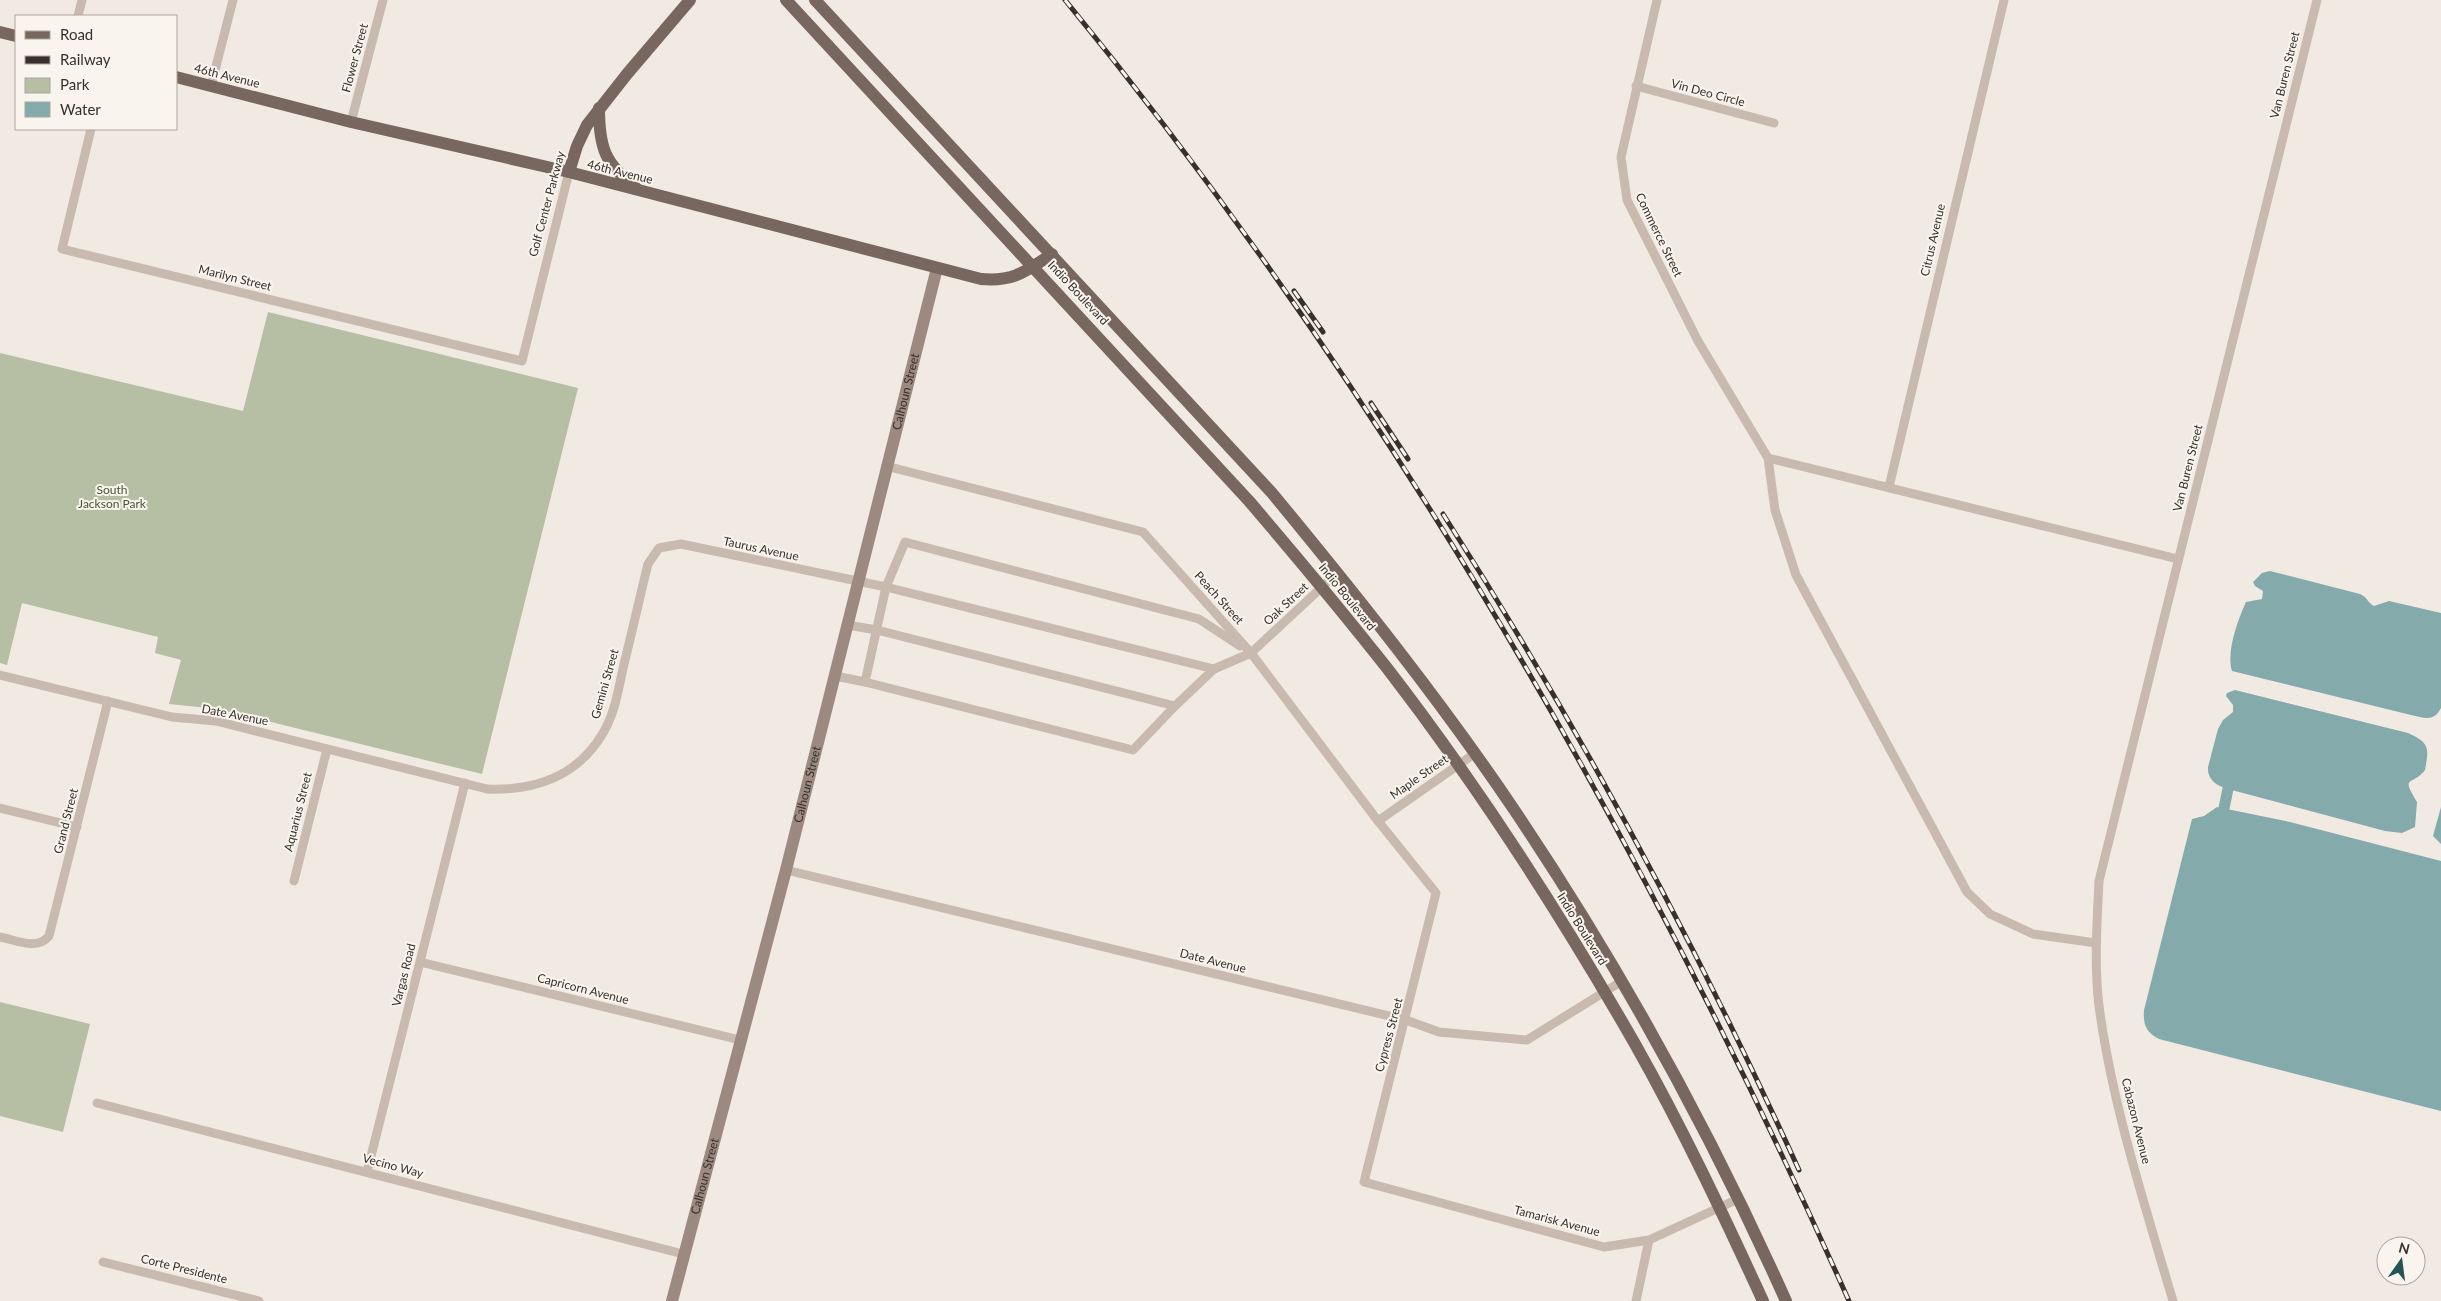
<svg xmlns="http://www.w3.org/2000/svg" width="2441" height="1301" viewBox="0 0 2441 1301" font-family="Lato,sans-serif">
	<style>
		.green { fill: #b6bfa3 }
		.water { fill: #84aaac }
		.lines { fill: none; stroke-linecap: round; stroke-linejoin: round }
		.canal { stroke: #84aaac; stroke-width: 11 }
		.street { stroke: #c9baaf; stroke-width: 9 }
		.secondary { stroke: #9c8a80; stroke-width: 12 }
		.primary { stroke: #78675f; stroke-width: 12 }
		.rail-casing { stroke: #38302c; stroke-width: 5 }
		.rail { stroke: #f9f4ee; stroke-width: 3; stroke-dasharray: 9; stroke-linecap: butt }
		.labels { text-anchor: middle; stroke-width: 4; stroke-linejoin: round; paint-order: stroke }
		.street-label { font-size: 12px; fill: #38302c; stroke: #f9f4ee }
		.park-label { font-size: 12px; fill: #485432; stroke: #f9f4ee }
	</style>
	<rect width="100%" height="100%" fill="#f1eae2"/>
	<!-- green -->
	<g class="green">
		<path d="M268 312 578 388 482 774 218 709 169 704 181 660 155 653 158 637 22 603 7 665 0 663V353L243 411Z"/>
		<path d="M0 1002 90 1024 63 1132 0 1116Z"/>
	</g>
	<!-- water -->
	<g class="water">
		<path d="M2270 571 2360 594C2367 597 2368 603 2374 606L2389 601 2441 613V708C2434 722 2425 718 2411 715L2232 671C2226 651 2238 620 2246 602L2262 599 2263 591 2255 586 2253 582 2262 573Z"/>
		<path d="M2235 690 2408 733C2430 743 2429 748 2425 770 2412 787 2400 774 2417 802L2415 827 2402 833 2385 831 2228 789C2217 786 2207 780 2208 767L2218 729 2223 720 2233 712V705L2226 696 2227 693Z"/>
		<path d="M2217 807 2290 822 2441 861V1111L2159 1039C2146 1032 2143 1025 2144 1010L2192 819 2204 816Z"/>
		<path d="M2441 807V844L2433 836Z"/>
	</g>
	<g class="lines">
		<!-- canal -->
		<path class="canal" d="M2224 808 2228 789"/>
		<!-- street -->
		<g class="street">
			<path d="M1657 0 1621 157 1627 200 1698 341 1768 458 1775 510 1796 575 1967 892 1990 914 2033 934 2096 943"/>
			<path d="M78 16 82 0"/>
			<path d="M211 86 233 0"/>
			<path d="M1636 86 1774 123"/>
			<path d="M351 122 383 0"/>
			<path d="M91 129 62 249 522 361 569 172"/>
			<path d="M1768 458 2178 559"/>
			<path d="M886 466 1143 532 1251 653 1378 821 1436 893 1364 1182 1604 1247 1649 1240 1738 1199"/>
			<path d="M1889 487 2004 0"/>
			<path d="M847 625 877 630 1175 706 1214 669 1251 653 1337 573"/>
			<path d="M0 675 172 717 216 721 487 789C535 791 578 776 603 733 616 712 619 684 625 660 633 628 640 596 648 564L659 548 681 544 886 587 1214 669"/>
			<path d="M835 676 865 682"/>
			<path d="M1175 706 1133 750 865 682 886 587 905 542 1199 619 1240 646"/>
			<path d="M0 808 77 827"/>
			<path d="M1378 821 1474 754"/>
			<path d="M786 870 1406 1020 1439 1032 1527 1040 1622 981"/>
			<path d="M294 881 327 749"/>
			<path d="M0 937C16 940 37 951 49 936L108 701"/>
			<path d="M420 962 740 1040"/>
			<path d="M97 1103 683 1254"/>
			<path d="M367 1172 465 783"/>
			<path d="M103 1262 259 1301"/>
			<path d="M1636 1301 1649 1240"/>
			<path d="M2173 1301C2145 1206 2112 1104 2099 1006 2094 965 2097 922 2099 881L2317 0"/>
		</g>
		<!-- secondary -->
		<path class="secondary" id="s1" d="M672 1301 786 870 937 268"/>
		<!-- primary -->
		<g class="primary">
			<path d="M786 0 1249 501C1296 556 1342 611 1387 668 1478 786 1560 913 1635 1044 1682 1127 1723 1214 1763 1301"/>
			<path d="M815 0 1272 493C1357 596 1441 701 1515 811 1619 966 1710 1131 1786 1301"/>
			<path d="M0 32 16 36"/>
			<path d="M176 77 351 122 569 172 981 279C1014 282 1026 271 1052 254"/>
			<path d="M599 108C599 148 605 164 636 188"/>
			<path d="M569 172 577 146 587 125 627 74 690 0"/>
		</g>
		<defs>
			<g id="rail">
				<path d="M1065 0C1388 394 1642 837 1849 1301"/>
				<path d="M1294 291 1323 332"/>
				<path d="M1371 403 1408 459"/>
				<path d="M1443 514C1577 723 1696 944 1799 1170"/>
			</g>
		</defs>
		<!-- rail casing -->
		<use href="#rail" class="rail-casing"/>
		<!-- rail -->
		<use href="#rail" class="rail"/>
	</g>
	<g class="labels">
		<!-- street labels -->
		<g class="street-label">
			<text transform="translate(355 58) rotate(-75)" y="4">Flower Street</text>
			<text transform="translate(2285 75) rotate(-76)" y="4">Van Buren Street</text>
			<text transform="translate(227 76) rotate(14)" y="4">46th Avenue</text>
			<text transform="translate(1708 93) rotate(15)" y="4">Vin Deo Circle</text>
			<text transform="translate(620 172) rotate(14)" y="4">46th Avenue</text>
			<text transform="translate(547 204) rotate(-75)" y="4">Golf Center Parkway</text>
			<text transform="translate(1659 235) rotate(64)" y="4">Commerce Street</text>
			<text transform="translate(1933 240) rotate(-77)" y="4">Citrus Avenue</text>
			<text transform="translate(235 278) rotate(14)" y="4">Marilyn Street</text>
			<text transform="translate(1078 293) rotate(47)" y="4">Indio Boulevard</text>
			<text dy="4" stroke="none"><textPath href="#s1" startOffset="939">Calhoun Street</textPath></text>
			<text transform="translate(2188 468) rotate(-76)" y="4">Van Buren Street</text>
			<text transform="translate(761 549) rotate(12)" y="4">Taurus Avenue</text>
			<text transform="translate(1347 597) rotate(51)" y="4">Indio Boulevard</text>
			<text transform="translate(1219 598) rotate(48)" y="4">Peach Street</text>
			<text transform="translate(1286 604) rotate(-43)" y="4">Oak Street</text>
			<text transform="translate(605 684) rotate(-74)" y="4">Gemini Street</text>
			<text transform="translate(235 715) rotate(11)" y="4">Date Avenue</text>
			<text transform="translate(1419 777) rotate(-35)" y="4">Maple Street</text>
			<text dy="4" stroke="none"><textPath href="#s1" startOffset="534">Calhoun Street</textPath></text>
			<text transform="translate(298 812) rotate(-76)" y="4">Aquarius Street</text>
			<text transform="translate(66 821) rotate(-76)" y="4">Grand Street</text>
			<text transform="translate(1582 929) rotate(58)" y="4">Indio Boulevard</text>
			<text transform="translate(1213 961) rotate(14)" y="4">Date Avenue</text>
			<text transform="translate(404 975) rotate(-76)" y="4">Vargas Road</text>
			<text transform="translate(583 989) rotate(14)" y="4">Capricorn Avenue</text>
			<text transform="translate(1389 1035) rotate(-75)" y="4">Cypress Street</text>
			<text transform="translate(2136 1121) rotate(76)" y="4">Cabazon Avenue</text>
			<text transform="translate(393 1166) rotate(15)" y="4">Vecino Way</text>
			<text dy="4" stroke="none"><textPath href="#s1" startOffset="129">Calhoun Street</textPath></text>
			<text transform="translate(1557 1221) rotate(15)" y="4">Tamarisk Avenue</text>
			<text transform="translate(184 1269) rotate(14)" y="4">Corte Presidente</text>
		</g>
		<!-- park labels -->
		<g class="park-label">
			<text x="112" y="494">South<tspan x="112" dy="14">Jackson Park</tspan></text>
		</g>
	</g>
	<!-- legend -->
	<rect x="15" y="15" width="162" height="115" fill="#f9f4ee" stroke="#aca6a0"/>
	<rect x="25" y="31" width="25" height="8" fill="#78675f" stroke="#aca6a0"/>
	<text x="60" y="40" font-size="15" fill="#38302c">Road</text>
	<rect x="25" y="56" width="25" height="8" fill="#38302c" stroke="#aca6a0"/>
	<text x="60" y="65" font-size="15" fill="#38302c">Railway</text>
	<rect x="25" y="78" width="25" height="15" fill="#b6bfa3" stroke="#aca6a0"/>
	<text x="60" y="90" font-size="15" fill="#38302c">Park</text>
	<rect x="25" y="102" width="25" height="15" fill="#84aaac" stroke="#aca6a0"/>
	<text x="60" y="115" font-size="15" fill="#38302c">Water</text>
	<!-- north arrow -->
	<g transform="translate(2401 1261) rotate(14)"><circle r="24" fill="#f9f4ee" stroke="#aca6a0"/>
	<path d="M0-4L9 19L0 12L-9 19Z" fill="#265356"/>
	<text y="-8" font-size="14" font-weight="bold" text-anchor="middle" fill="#38302c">N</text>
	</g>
</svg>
